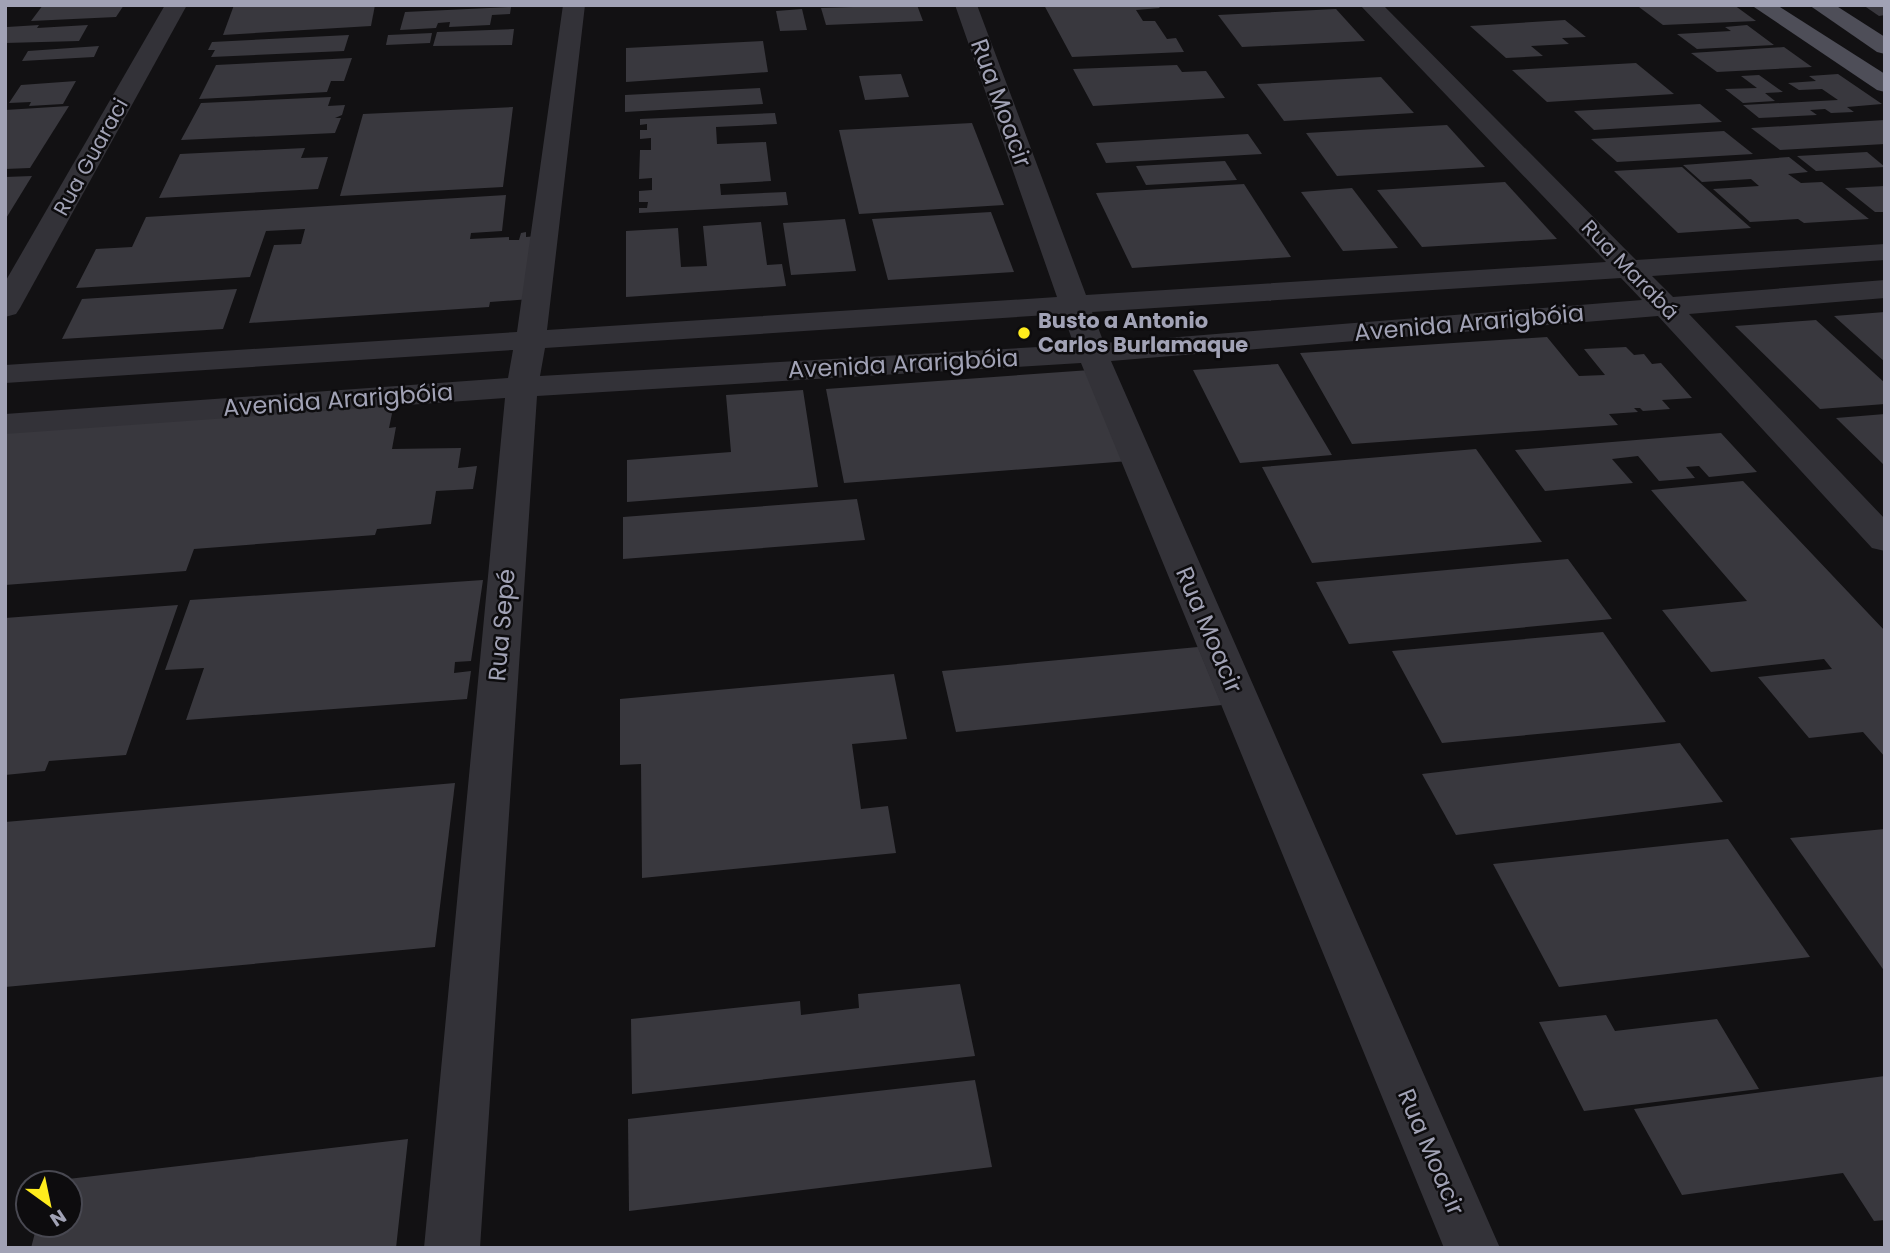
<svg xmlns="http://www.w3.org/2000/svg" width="1890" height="1253" viewBox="0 0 1890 1253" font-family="Poppins,sans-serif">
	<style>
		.building { fill: #39383e }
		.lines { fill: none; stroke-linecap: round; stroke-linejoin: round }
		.minor { fill: #333238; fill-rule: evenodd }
		.major { fill: #4e4e58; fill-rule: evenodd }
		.poi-dot { fill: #ffec1d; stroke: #0d0c0e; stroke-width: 2.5 }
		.labels { text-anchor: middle; stroke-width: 5; stroke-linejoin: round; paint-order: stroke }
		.far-street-label { font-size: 21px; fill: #a1a2b5; stroke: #0d0c0e }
		.far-poi-label { font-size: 21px; font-weight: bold; fill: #a1a2b5; stroke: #0d0c0e; text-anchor: start }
		.street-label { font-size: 24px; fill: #a1a2b5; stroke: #0d0c0e }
	</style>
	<rect width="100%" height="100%" fill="#121113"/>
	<!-- building -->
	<g class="building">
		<path d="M43 5H124L116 17 31 21Z"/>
		<path d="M234 5H375L371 26 223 35Z"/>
		<path d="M917 5 923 21 826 25 821 8Z"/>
		<path d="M1044 5H1157L1160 8 1136 10 1143 21H1155L1167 39 1176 38 1184 52 1072 57Z"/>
		<path d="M1664 5H1734L1756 21 1663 25 1639 7Z"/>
		<path d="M1863 5H1885V15L1879 16Z"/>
		<path d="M511 7 510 14 492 15 490 25 449 27 450 22 438 23 436 28 400 30 405 12Z"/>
		<path d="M802 9 807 30 780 31 776 11Z"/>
		<path d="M1336 9 1365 41 1242 47 1218 15Z"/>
		<path d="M1565 20 1586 37 1562 38 1569 44 1531 46 1543 56 1506 58 1470 26Z"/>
		<path d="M39 25 37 28 88 25 79 41 5 43 7 27Z"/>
		<path d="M1747 25 1774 45 1697 49 1677 34 1731 31 1725 27Z"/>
		<path d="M514 29 512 45 433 46 437 32Z"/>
		<path d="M432 33 430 43 386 45 388 35Z"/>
		<path d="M349 35 344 51 211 57 215 50H208L212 42Z"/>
		<path d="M763 41 768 72 626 82V48Z"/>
		<path d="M99 46 94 57 22 61 28 51Z"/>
		<path d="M1784 47 1812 67 1717 72 1691 53Z"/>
		<path d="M352 58 344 81H331L327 92 199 99 216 65Z"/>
		<path d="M1636 63 1674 94 1547 102 1512 70Z"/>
		<path d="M1177 65 1182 72 1206 71 1225 98 1093 106 1073 69Z"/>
		<path d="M901 74 909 97 865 100 859 76Z"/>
		<path d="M1838 74 1882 104 1847 107 1854 112 1831 113 1825 109 1810 110 1817 115 1759 118 1743 105 1838 100 1822 89 1799 90 1788 83 1816 81 1809 76Z"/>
		<path d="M1759 75 1783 92 1765 93 1775 101 1743 103 1725 89 1757 88 1741 76Z"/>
		<path d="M1381 77 1414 113 1284 121 1257 84Z"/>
		<path d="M76 81 63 104 29 106 31 102 9 103 21 85Z"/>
		<path d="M760 88 763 104 625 112V95Z"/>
		<path d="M331 97 328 106 345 105 342 115 335 118H341L335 133 181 140 201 103Z"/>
		<path d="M1700 104 1722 122 1594 130 1574 111Z"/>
		<path d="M69 106 30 168 5 169V110Z"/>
		<path d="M513 107 503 187 340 196 363 114Z"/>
		<path d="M775 113 777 124 716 127 717 144 766 142 771 181 720 184 721 195 786 192 788 205 639 213V208H647L648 202H639V191L652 190V178L639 179 640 150H651V138L640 139V130H647V124L640 125V119Z"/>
		<path d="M1885 120V144L1780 150 1751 128Z"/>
		<path d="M972 123 1004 205 859 214 839 130Z"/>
		<path d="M1447 125 1485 167 1337 176 1306 133Z"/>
		<path d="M1724 131 1753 154 1617 162 1591 139Z"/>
		<path d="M1248 134 1262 154 1106 163 1096 143Z"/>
		<path d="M305 148 301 158 328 157 318 189 159 198 180 154Z"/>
		<path d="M1867 152 1885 167 1816 171 1797 156Z"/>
		<path d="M1789 157 1808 172 1788 174 1801 183 1822 182 1869 219 1804 223 1798 219 1750 222 1713 189 1759 186 1751 179 1702 182 1683 165Z"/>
		<path d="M1225 161 1237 180 1146 185 1136 166Z"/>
		<path d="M1682 167 1751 228 1678 233 1614 171Z"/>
		<path d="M32 176 5 220V177Z"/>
		<path d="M1505 182 1557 239 1422 247 1377 190Z"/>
		<path d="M1244 184 1291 257 1132 268 1096 193Z"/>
		<path d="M1885 186V212H1875L1845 188Z"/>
		<path d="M1352 188 1398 248 1343 251 1301 192Z"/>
		<path d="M506 195 502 231 471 233 470 239 509 237V240H519L521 233 526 232V237L537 236 530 299 490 302 489 307 249 323 274 245 301 244 305 229 266 231 250 277 76 288 96 249 132 247 146 217Z"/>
		<path d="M991 212 1014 272 888 280 872 219Z"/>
		<path d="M845 219 856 271 791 275 783 223Z"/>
		<path d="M761 222 767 265 782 264 786 286 626 297V231L678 228 681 267 707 266 703 226Z"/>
		<path d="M237 289 223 329 62 339 82 299Z"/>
		<path d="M1885 312V362L1834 316Z"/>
		<path d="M1816 320 1885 383V404L1820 409 1735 326Z"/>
		<path d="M1547 337 1579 376 1605 375 1584 349 1626 347 1634 355 1644 354 1652 364 1661 363 1692 398 1662 400 1670 409 1643 411 1640 408H1634L1638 412 1609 414 1618 425 1352 444 1300 353Z"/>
		<path d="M1278 364 1332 455 1240 463 1193 370Z"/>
		<path d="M1090 370 1129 461 844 483 826 389Z"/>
		<path d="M803 390 818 487 627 502V460L731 452 726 395Z"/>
		<path d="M394 404 389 428 396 427 392 449 461 448 458 468 477 466 473 489 436 491 431 524 377 529 375 535 194 549 186 571 5 585V430Z"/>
		<path d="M1885 414V466L1836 418Z"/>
		<path d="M1721 433 1757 472 1709 477 1699 466 1686 467 1695 478 1659 481 1638 456 1612 459 1633 483 1545 491 1515 450Z"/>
		<path d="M1476 449 1542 542 1312 563 1262 467Z"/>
		<path d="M1743 481 1885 631V757L1863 732 1809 738 1758 677 1832 669 1824 659 1711 672 1662 610 1747 601 1651 490Z"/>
		<path d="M857 499 865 540 623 559V517Z"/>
		<path d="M1568 559 1612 619 1349 644 1316 582Z"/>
		<path d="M483 580 471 661 455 662 454 673 471 671 467 699 186 720 204 668 165 670 190 600Z"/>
		<path d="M178 605 126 755 49 761 45 771 5 775V618Z"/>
		<path d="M1603 632 1666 722 1442 743 1392 651Z"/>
		<path d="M1198 647 1222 705 956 732 942 671Z"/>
		<path d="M894 674 907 739 852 744 861 809 888 806 896 853 642 878 641 764 620 765V699Z"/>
		<path d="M1680 743 1723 802 1456 835 1422 774Z"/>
		<path d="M455 783 435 947 5 987V822Z"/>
		<path d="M1885 829V972L1790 838Z"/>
		<path d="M1728 839 1810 957 1559 987 1493 864Z"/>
		<path d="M960 984 975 1056 632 1094 631 1019 800 1001 801 1015 859 1008 858 994Z"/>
		<path d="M1606 1015 1615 1031 1717 1019 1759 1089 1584 1111 1539 1022Z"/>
		<path d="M1885 1076V1220L1874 1221 1843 1173 1682 1195 1634 1109Z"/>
		<path d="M975 1080 992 1167 629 1211 628 1119Z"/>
		<path d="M408 1139 396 1248H31L37 1225H70V1183H50L51 1181Z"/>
	</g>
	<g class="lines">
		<!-- minor -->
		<g class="minor">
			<path d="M165 5H187L20 308 16 314 5 317V282Z"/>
			<path d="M563 5H585L547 330 1057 297 955 5H977L1086 295 1606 262 1360 5H1383L1636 260 1885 244V260L1652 276 1673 297 1885 280V298L1689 314 1885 519V551L1872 548 1658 316 1111 361 1500 1248H1444L1081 363 537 396 480 1248H424L505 398 5 434V414L508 378 513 350 5 383V365L517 332ZM1621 278 1642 300 1104 343 1092 312ZM1063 314 1074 345 540 376 545 348Z"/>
		</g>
		<!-- major -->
		<g class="major">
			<path d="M1751 5H1777L1885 74V92L1877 90Z"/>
			<path d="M1809 5H1835L1885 37V54L1877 52Z"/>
		</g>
	</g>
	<!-- markers -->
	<circle class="poi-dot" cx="1024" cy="333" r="7"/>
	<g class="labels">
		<!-- far-street labels -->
		<g class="far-street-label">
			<text transform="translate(91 157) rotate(-61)" y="7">Rua Guaraci</text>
			<text transform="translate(1630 270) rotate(46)" y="7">Rua Marabá</text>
		</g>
		<!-- far-poi labels -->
		<g class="far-poi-label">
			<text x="1038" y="328">Busto a Antonio<tspan x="1038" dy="24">Carlos Burlamaque</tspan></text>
		</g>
		<!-- street labels -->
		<g class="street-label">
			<text transform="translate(1001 103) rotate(70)" y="8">Rua Moacir</text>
			<text transform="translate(1469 323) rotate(-5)" y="8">Avenida Ararigbóia</text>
			<text transform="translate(903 364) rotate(-3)" y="8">Avenida Ararigbóia</text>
			<text transform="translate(338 400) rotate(-4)" y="8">Avenida Ararigbóia</text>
			<text transform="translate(502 625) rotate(-85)" y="8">Rua Sepé</text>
			<text transform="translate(1209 630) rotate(67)" y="8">Rua Moacir</text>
			<text transform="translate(1431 1152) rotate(67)" y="8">Rua Moacir</text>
		</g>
	</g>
	<!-- border -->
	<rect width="1890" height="1253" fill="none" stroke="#a1a2b5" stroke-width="14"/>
	<!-- north arrow -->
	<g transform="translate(49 1204) rotate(147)"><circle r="33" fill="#0d0c0e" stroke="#484851" stroke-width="2"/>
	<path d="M0-5L12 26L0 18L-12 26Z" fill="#ffec1d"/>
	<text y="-10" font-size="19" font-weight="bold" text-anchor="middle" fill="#a1a2b5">N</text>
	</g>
</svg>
